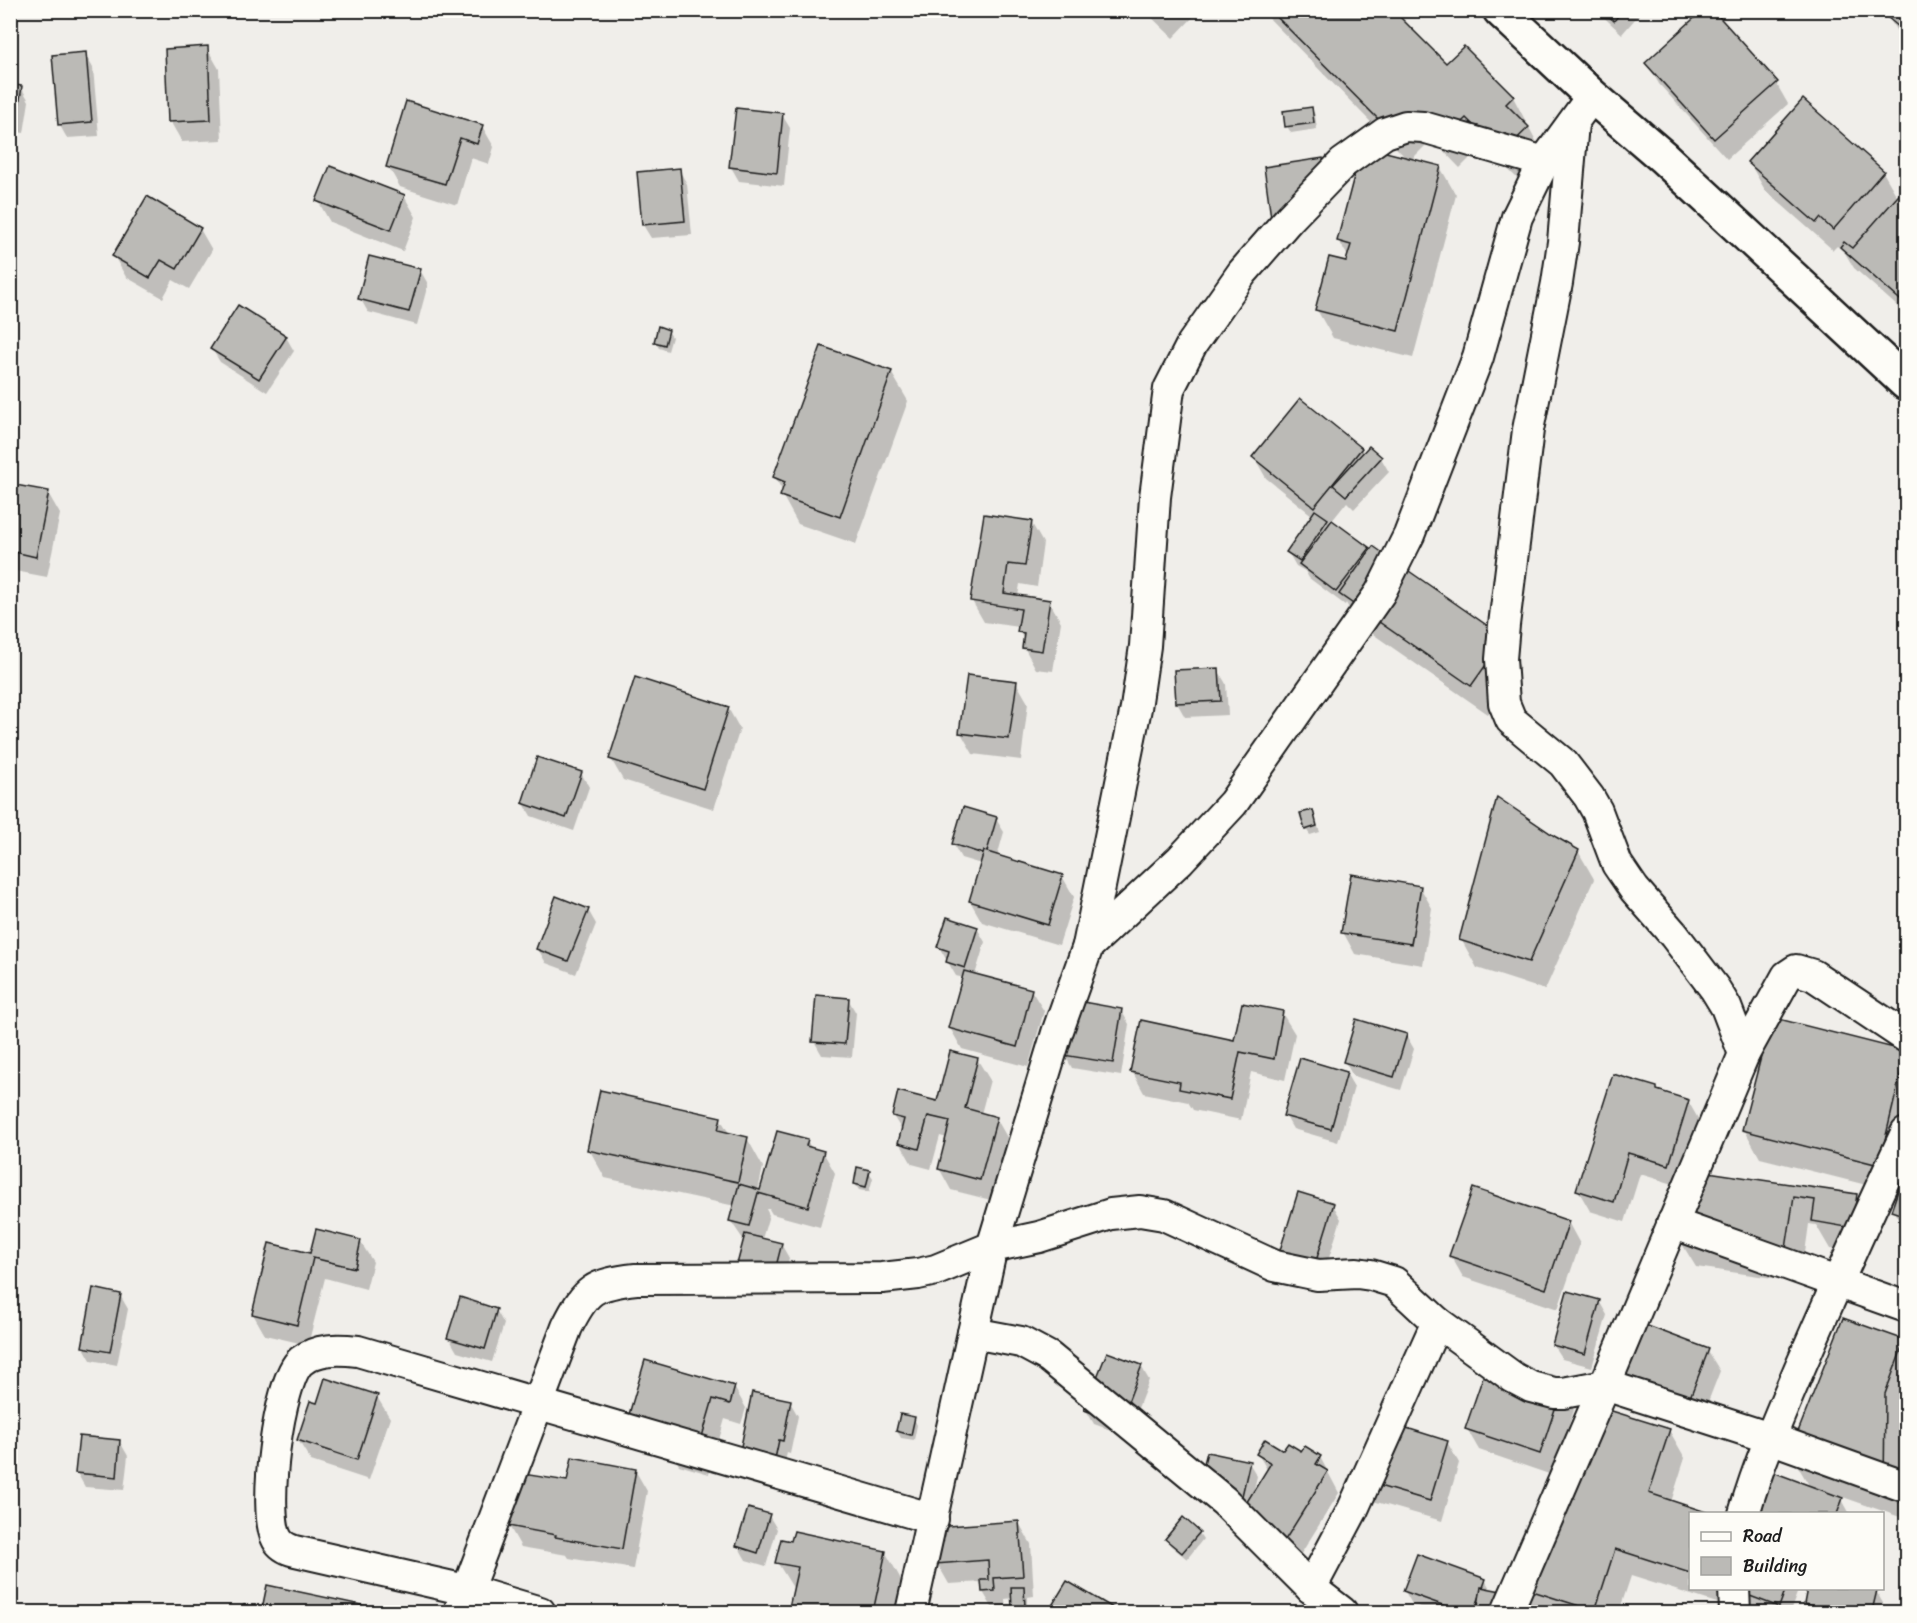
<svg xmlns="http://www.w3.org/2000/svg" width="1917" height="1623" viewBox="0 0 1917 1623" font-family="Sriracha,sans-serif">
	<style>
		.shadow { fill: #0003 }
		.building { fill: #bbbab6; stroke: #1c1c1c; stroke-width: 1.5 }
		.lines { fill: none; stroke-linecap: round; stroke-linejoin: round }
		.minor-casing { stroke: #1c1c1c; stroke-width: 34 }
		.primary-casing { stroke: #1c1c1c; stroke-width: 38 }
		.minor { stroke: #fdfcf7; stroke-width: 30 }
		.primary { stroke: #fdfcf7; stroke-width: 33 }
	</style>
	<rect width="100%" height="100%" fill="#f0eeea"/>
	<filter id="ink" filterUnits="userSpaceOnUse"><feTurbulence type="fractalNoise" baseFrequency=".0167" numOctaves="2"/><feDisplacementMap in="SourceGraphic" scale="12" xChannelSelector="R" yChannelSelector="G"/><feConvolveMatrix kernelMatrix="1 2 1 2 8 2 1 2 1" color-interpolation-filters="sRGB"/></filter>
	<g filter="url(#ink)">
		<!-- shadow -->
		<g class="shadow">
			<path d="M1144 10H1200L1173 38Z"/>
			<path d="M1261 10H1391L1446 65 1513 97 1544 156 1519 180 1483 145 1460 168 1432 139 1411 160 1440 167 1456 195 1413 358 1333 338 1317 310 1347 263 1349 258 1339 241 1407 159Z"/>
			<path d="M1596 10H1643L1622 34Z"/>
			<path d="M1871 10H1890L1880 20Z"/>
			<path d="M1895 10H1906V47L1889 18Z"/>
			<path d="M207 48 219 69 222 140 182 142 170 121Z"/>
			<path d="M85 54 93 68 99 136 67 138 59 124Z"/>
			<path d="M1647 63 1776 83 1788 104 1727 159 1659 84Z"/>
			<path d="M10 86 21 87 29 101 24 133 10 131Z"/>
			<path d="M1803 101 1883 172 1898 198 1905 191 1906 192V314L1854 268 1845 253 1837 246 1833 250 1765 190 1749 162Z"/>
			<path d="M1312 109 1315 115 1317 129 1291 133 1287 126Z"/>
			<path d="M782 115 790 128 784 186 739 181 731 167Z"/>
			<path d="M482 126 494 147 489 164 471 158 457 205 400 187 388 166Z"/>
			<path d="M679 170 687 184 692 235 651 238 643 225Z"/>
			<path d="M404 196 416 217 403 251 330 222 318 201Z"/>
			<path d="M200 229 212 250 189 289 173 280 163 298 126 277 114 256Z"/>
			<path d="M420 270 428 284 417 325 368 312 360 298Z"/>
			<path d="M668 331 672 337 668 351 659 348 655 342Z"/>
			<path d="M286 337 294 351 267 392 220 362 212 349Z"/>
			<path d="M891 372 908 401 856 544 798 524 782 495 783 492 775 477Z"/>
			<path d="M1361 449 1364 453 1381 458 1389 472 1354 509 1347 502 1331 522 1370 552 1504 639 1520 667 1488 714 1357 623 1346 603 1345 605 1309 578 1305 571 1296 566 1288 552 1313 516 1266 478 1254 457Z"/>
			<path d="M10 485 48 493 60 514 47 577 10 570Z"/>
			<path d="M1031 522 1043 543 1037 587 1020 584 1018 596 1049 601 1061 622 1053 671 1036 669 1024 647 1025 641 1019 631V627L984 622 972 601Z"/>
			<path d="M1218 670 1226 684 1228 715 1185 717 1177 703Z"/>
			<path d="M1016 682 1028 703 1021 760 973 754 961 733Z"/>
			<path d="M728 708 740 729 714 809 623 780 611 759Z"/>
			<path d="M581 773 589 787 574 831 531 816 523 802Z"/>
			<path d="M1312 812 1320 832 1310 835 1306 829Z"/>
			<path d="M996 819 1004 832 997 857 1062 876 1074 897 1059 945 982 922 970 901 981 864 961 858 953 844Z"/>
			<path d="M1578 851 1594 879 1545 990 1477 968 1461 939Z"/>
			<path d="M1420 887 1432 908 1423 965 1355 954 1343 932Z"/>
			<path d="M588 910 596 924 576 974 546 963 538 949Z"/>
			<path d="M977 928 985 942 975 975 1031 990 1044 1011 1028 1067 962 1049 950 1028 964 978 956 976 939 947Z"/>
			<path d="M848 999 856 1013 852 1057 822 1055 814 1041Z"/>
			<path d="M1121 1010 1129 1024 1121 1076 1072 1068 1064 1054Z"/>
			<path d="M1282 1013 1295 1034 1285 1080 1251 1072 1241 1120 1193 1110 1188 1102 1144 1093 1132 1071 1235 1041Z"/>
			<path d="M1768 1017 1906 1053V1145L1894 1192 1760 1158 1744 1129 1758 1075 1744 1052Z"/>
			<path d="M1406 1035 1414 1049 1401 1090 1353 1076 1345 1062Z"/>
			<path d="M977 1059 990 1080 981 1114 996 1118 1008 1139 991 1200 951 1190 939 1168 947 1138 940 1136 931 1169 912 1164 900 1143 903 1132 893 1116 938 1103Z"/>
			<path d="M1346 1073 1354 1087 1338 1142 1293 1129 1285 1115Z"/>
			<path d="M1656 1089 1658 1092 1688 1101 1700 1122 1680 1186 1640 1174 1625 1222 1590 1211 1578 1190Z"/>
			<path d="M720 1118 730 1135 747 1138 763 1167 758 1191 761 1192 807 1141 812 1149 823 1152 835 1173 820 1227 772 1214 769 1209H766L769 1215 762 1239 781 1244 789 1258 780 1295 745 1286V1242L730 1220 735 1206 605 1178 589 1149Z"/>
			<path d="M1689 1171 1856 1195 1872 1223 1867 1255 1830 1249 1816 1225 1809 1224 1801 1282 1696 1267 1679 1239Z"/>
			<path d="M869 1172 873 1178 869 1192 859 1190 855 1184Z"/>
			<path d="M1906 1172V1232L1893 1210Z"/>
			<path d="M1333 1205 1341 1219 1320 1287 1286 1277Z"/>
			<path d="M1568 1222 1580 1244 1558 1309 1463 1277 1451 1256Z"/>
			<path d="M360 1241 373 1262 366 1289 325 1278 308 1345 265 1335 253 1314 311 1254Z"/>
			<path d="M120 1295 128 1309 117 1365 91 1360 83 1346Z"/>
			<path d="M1599 1301 1607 1315 1592 1367 1562 1359 1553 1345Z"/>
			<path d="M496 1310 504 1324 492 1362 457 1352 449 1338Z"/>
			<path d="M1903 1342 1906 1347V1405L1900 1423V1517L1840 1496 1850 1514H1759L1810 1487 1792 1456Z"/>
			<path d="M1707 1350 1720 1371 1699 1425 1638 1401Z"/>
			<path d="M1141 1366 1149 1380 1127 1436 1094 1424 1086 1410Z"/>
			<path d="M734 1387 746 1408 741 1424 725 1419 709 1474 679 1465 676 1460 639 1449 627 1428Z"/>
			<path d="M1561 1389 1574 1410 1552 1475 1479 1450 1467 1429Z"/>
			<path d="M753 1394 790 1402 798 1416 790 1454 787 1453 779 1486Z"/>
			<path d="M377 1397 390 1418 369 1480 311 1461 298 1440 318 1405Z"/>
			<path d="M914 1419 917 1425 914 1440 901 1438 897 1431Z"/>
			<path d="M1669 1430 1685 1458 1671 1502 1690 1514V1588H1722L1717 1603 1631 1576 1619 1612H1434L1412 1604 1404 1590 1485 1580 1491 1590 1513 1594Z"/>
			<path d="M120 1442 128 1456 124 1490 85 1487 77 1473Z"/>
			<path d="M1447 1442 1459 1463 1442 1521 1373 1501 1361 1480Z"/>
			<path d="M1305 1448 1320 1457 1339 1493 1289 1573 1246 1547 1233 1526 1230 1505 1249 1463 1257 1476 1253 1494 1268 1471 1258 1454 1284 1452 1302 1453Z"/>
			<path d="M635 1470 647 1491 633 1569 569 1558 567 1555 521 1547 509 1526 569 1483Z"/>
			<path d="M769 1516 777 1529 766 1566 746 1560 738 1546Z"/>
			<path d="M1019 1523 1031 1544 1034 1596 1027 1597V1612H1015L1013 1608V1598L1005 1599 1006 1612H995L983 1592V1582L949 1584 937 1563Z"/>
			<path d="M1199 1533 1203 1539 1187 1559 1170 1545 1167 1539Z"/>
			<path d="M886 1553 902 1581 895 1612H790L795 1591 777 1562Z"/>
			<path d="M1067 1583 1117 1612H1050Z"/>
			<path d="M1736 1588H1799L1790 1612H1766L1743 1604Z"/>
			<path d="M1876 1591 1884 1605 1882 1612H1810L1805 1604Z"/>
			<path d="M245 1607 263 1611 365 1607 368 1612H244Z"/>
		</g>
		<!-- building -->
		<g class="building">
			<path d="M1270 10H1393L1446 63 1464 46 1514 96 1506 104 1529 127 1502 153 1466 118 1443 140 1393 134Z"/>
			<path d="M1602 10H1623L1614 21Z"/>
			<path d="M1703 10H1713L1778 82 1714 139 1645 63Z"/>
			<path d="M1893 10H1906V33L1887 17Z"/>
			<path d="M208 46 211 120 168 122 165 49Z"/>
			<path d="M86 52 92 122 58 125 52 55Z"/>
			<path d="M10 84 22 86 17 119H10Z"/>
			<path d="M1803 99 1884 171 1833 230 1820 218 1816 223 1747 162Z"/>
			<path d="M406 101 483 125 477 144 460 138 445 184 386 167Z"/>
			<path d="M1312 107 1314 123 1285 127 1283 111Z"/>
			<path d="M736 108 783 113 777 173 729 167Z"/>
			<path d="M1362 146 1441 166 1398 331 1315 310 1329 257 1346 261 1351 245 1337 241Z"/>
			<path d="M1323 158 1326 177 1304 180 1307 202 1272 225 1264 167Z"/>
			<path d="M330 166 405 195 391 230 316 201Z"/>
			<path d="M680 168 685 221 642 225 637 172Z"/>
			<path d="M1905 188 1906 190V305L1840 247 1844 242 1852 248Z"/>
			<path d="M147 196 201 228 177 269 161 260 150 278 112 256Z"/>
			<path d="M369 256 421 269 409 312 358 299Z"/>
			<path d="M238 305 287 336 259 379 210 349Z"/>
			<path d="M658 326 669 330 665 345 654 342Z"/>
			<path d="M821 346 892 371 840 517 780 496 785 482 773 477Z"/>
			<path d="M1300 398 1362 448 1314 507 1252 457Z"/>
			<path d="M1369 446 1382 457 1346 496 1333 485Z"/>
			<path d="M10 484 49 491 36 557 10 551Z"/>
			<path d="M1315 510 1328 519 1300 561 1286 552Z"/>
			<path d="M984 514 1032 521 1025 566 1008 564 1004 593 1050 600 1042 651 1022 648 1024 633 1017 632 1021 609 970 601Z"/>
			<path d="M1332 520 1370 548 1336 592 1299 564Z"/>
			<path d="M1373 546 1505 638 1471 686 1339 594Z"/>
			<path d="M1219 668 1221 701 1176 703 1174 670Z"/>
			<path d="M967 675 1017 681 1009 739 959 733Z"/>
			<path d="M635 677 729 707 703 789 609 759Z"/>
			<path d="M537 757 582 772 566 818 522 803Z"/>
			<path d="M1497 797 1556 837 1579 850 1529 962 1459 940Z"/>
			<path d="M963 807 997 817 986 855 952 844Z"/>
			<path d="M1313 810 1317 826 1305 830 1300 813Z"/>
			<path d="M984 851 1063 875 1048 925 969 901Z"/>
			<path d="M1351 874 1421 886 1411 944 1341 933Z"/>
			<path d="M556 896 589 909 568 961 536 949Z"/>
			<path d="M947 917 978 927 965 968 946 962 949 951 937 947Z"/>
			<path d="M964 971 1032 989 1017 1047 948 1028Z"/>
			<path d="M816 995 849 998 845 1044 812 1042Z"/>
			<path d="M1072 1000 1122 1009 1113 1063 1063 1055Z"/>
			<path d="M1242 1003 1283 1011 1274 1059 1240 1052 1230 1099 1179 1089 1180 1082 1130 1072 1141 1020 1234 1040Z"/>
			<path d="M1767 1016 1906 1051 1879 1165 1742 1130 1761 1057 1742 1052Z"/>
			<path d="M1356 1019 1407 1034 1394 1077 1343 1062Z"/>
			<path d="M950 1051 978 1058 965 1108 997 1117 980 1180 938 1169 950 1121 928 1116 919 1149 898 1143 904 1119 892 1116 898 1091 937 1101Z"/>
			<path d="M1300 1058 1347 1072 1331 1129 1283 1116Z"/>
			<path d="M1613 1074 1657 1087V1090L1689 1100 1669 1165 1628 1153 1614 1202 1576 1190Z"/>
			<path d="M600 1090 721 1117 718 1130 748 1137 738 1182 587 1150Z"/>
			<path d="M777 1131 808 1139 806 1146 824 1151 808 1207 758 1193 749 1226 729 1221 739 1184 760 1190Z"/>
			<path d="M857 1167 870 1170 866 1187 854 1184Z"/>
			<path d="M1906 1168V1216L1891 1211Z"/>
			<path d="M1688 1169 1857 1194 1852 1228 1812 1221 1815 1200 1794 1197 1785 1255 1678 1239Z"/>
			<path d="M1473 1188 1569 1221 1546 1289 1449 1256Z"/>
			<path d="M1298 1192 1334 1203 1312 1274 1276 1263Z"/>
			<path d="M316 1229 361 1240 355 1268 313 1258 297 1325 252 1314 269 1243 310 1253Z"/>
			<path d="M745 1234 782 1243 772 1282 735 1272Z"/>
			<path d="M93 1288 121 1294 110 1352 82 1347Z"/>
			<path d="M1567 1291 1600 1300 1585 1354 1552 1345Z"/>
			<path d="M460 1297 497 1309 485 1349 447 1338Z"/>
			<path d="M1843 1318 1905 1340 1885 1394 1884 1489 1790 1452Z"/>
			<path d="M1645 1325 1709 1349 1687 1405 1624 1380Z"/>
			<path d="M1107 1352 1142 1365 1120 1423 1084 1410Z"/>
			<path d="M645 1360 735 1386 730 1404 713 1399 697 1454 625 1428Z"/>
			<path d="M1488 1362 1562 1388 1540 1454 1465 1429Z"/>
			<path d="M325 1378 378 1395 357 1460 297 1440 310 1401 317 1403Z"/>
			<path d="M752 1392 791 1400 783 1441 779 1440 772 1473 737 1466Z"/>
			<path d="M1599 1407 1670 1429 1649 1493 1712 1514H1690V1573L1615 1549 1595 1611 1520 1587Z"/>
			<path d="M900 1414 915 1417 911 1435 896 1431Z"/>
			<path d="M1378 1419 1448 1441 1430 1501 1359 1480Z"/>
			<path d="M79 1436 120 1440 117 1477 75 1473Z"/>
			<path d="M1265 1439 1283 1450 1288 1443 1301 1451 1305 1446 1321 1456 1316 1464 1328 1471 1277 1553 1232 1526 1271 1463 1256 1454Z"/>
			<path d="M1207 1452 1250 1461 1242 1496 1221 1491 1200 1479Z"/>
			<path d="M572 1457 636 1469 622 1549 555 1537 556 1535 508 1526 517 1473 567 1481Z"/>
			<path d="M1773 1472 1843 1498 1837 1514H1757Z"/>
			<path d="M748 1508 770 1514 758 1553 736 1546Z"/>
			<path d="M1183 1517 1200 1532 1182 1553 1165 1539Z"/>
			<path d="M1019 1521 1023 1576 994 1578 995 1591 982 1592 981 1580H989L988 1560 935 1564 933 1527Z"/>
			<path d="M794 1531 886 1551 873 1612H788L798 1567 775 1563 781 1539 791 1541Z"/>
			<path d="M1417 1554 1486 1579 1474 1612H1462L1403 1591Z"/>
			<path d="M1067 1581 1120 1612H1048Z"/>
			<path d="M267 1585 366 1606 364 1612H242L244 1605 262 1609Z"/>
			<path d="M1011 1587H1024L1025 1608 1012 1609Z"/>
			<path d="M1481 1587 1511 1593 1517 1612H1477Z"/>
			<path d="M1734 1588H1786L1779 1607 1734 1590Z"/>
			<path d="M1807 1588H1871L1877 1590 1872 1611 1857 1607 1856 1612H1840L1804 1604Z"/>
		</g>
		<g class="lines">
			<defs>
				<g id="minor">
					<path d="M1573 123 1563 242 1557 283 1528 430 1504 625 1501 659 1504 703 1511 720 1563 763 1589 797 1597 811 1617 864 1634 889 1674 935 1715 989 1726 1007 1744 1054"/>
					<path d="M1088 946 1136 708 1145 646 1155 497 1169 389 1192 344 1242 273 1290 218 1343 163 1385 133 1406 126 1423 127 1544 162"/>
					<path d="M1672 1223 1906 1307"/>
					<path d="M973 1333 1021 1342 1049 1357 1224 1501 1311 1588 1342 1612"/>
					<path d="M1744 1514C1759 1462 1780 1414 1801 1365 1835 1287 1870 1210 1906 1133"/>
					<path d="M1311 1588 1353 1509 1437 1322"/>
					<path d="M1734 1588 1735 1612"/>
					<path d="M459 1612 567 1327C586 1289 593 1284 636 1279L882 1278 918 1274 936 1270 992 1247 1039 1237 1111 1214 1140 1211 1164 1215 1275 1266 1318 1275 1357 1273 1371 1275 1394 1282 1437 1322 1514 1378 1531 1387 1554 1393H1563L1605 1385 1770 1438 1906 1487"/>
					<path d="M540 1612 466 1590 295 1551C287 1549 281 1546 277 1539 262 1513 278 1381 301 1361 317 1348 339 1349 358 1351L933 1519"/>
					<path d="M911 1612 992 1247 1057 1033 1088 946 1180 860 1233 803 1380 593 1409 535 1478 357 1517 217 1544 162 1592 96"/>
					<path d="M1507 1612 1605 1385 1744 1054 1787 976 1796 970 1813 975 1906 1037"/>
				</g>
				<path id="primary" d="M1500 10 1592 96 1663 157 1906 383"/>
			</defs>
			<!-- minor casing -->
			<use href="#minor" class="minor-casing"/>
			<!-- primary casing -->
			<use href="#primary" class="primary-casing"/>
			<!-- minor -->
			<use href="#minor" class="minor"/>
			<!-- primary -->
			<use href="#primary" class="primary"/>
		</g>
	</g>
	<!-- margin -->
	<rect width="1917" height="1623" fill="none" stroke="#fdfcf7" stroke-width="36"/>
	<rect x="18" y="18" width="1881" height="1587" fill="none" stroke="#1c1c1c" stroke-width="2" filter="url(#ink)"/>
	<!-- legend -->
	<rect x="1689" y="1512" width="195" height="78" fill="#fdfcf7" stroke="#a3a29f" stroke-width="1.5"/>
	<rect x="1701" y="1532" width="30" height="9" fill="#fdfcf7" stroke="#a3a29f" stroke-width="1.5"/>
	<text x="1743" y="1542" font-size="18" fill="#1c1c1c">Road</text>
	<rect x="1701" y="1557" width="30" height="18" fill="#bbbab6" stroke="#a3a29f" stroke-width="1.5"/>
	<text x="1743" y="1572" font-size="18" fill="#1c1c1c">Building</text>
</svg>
